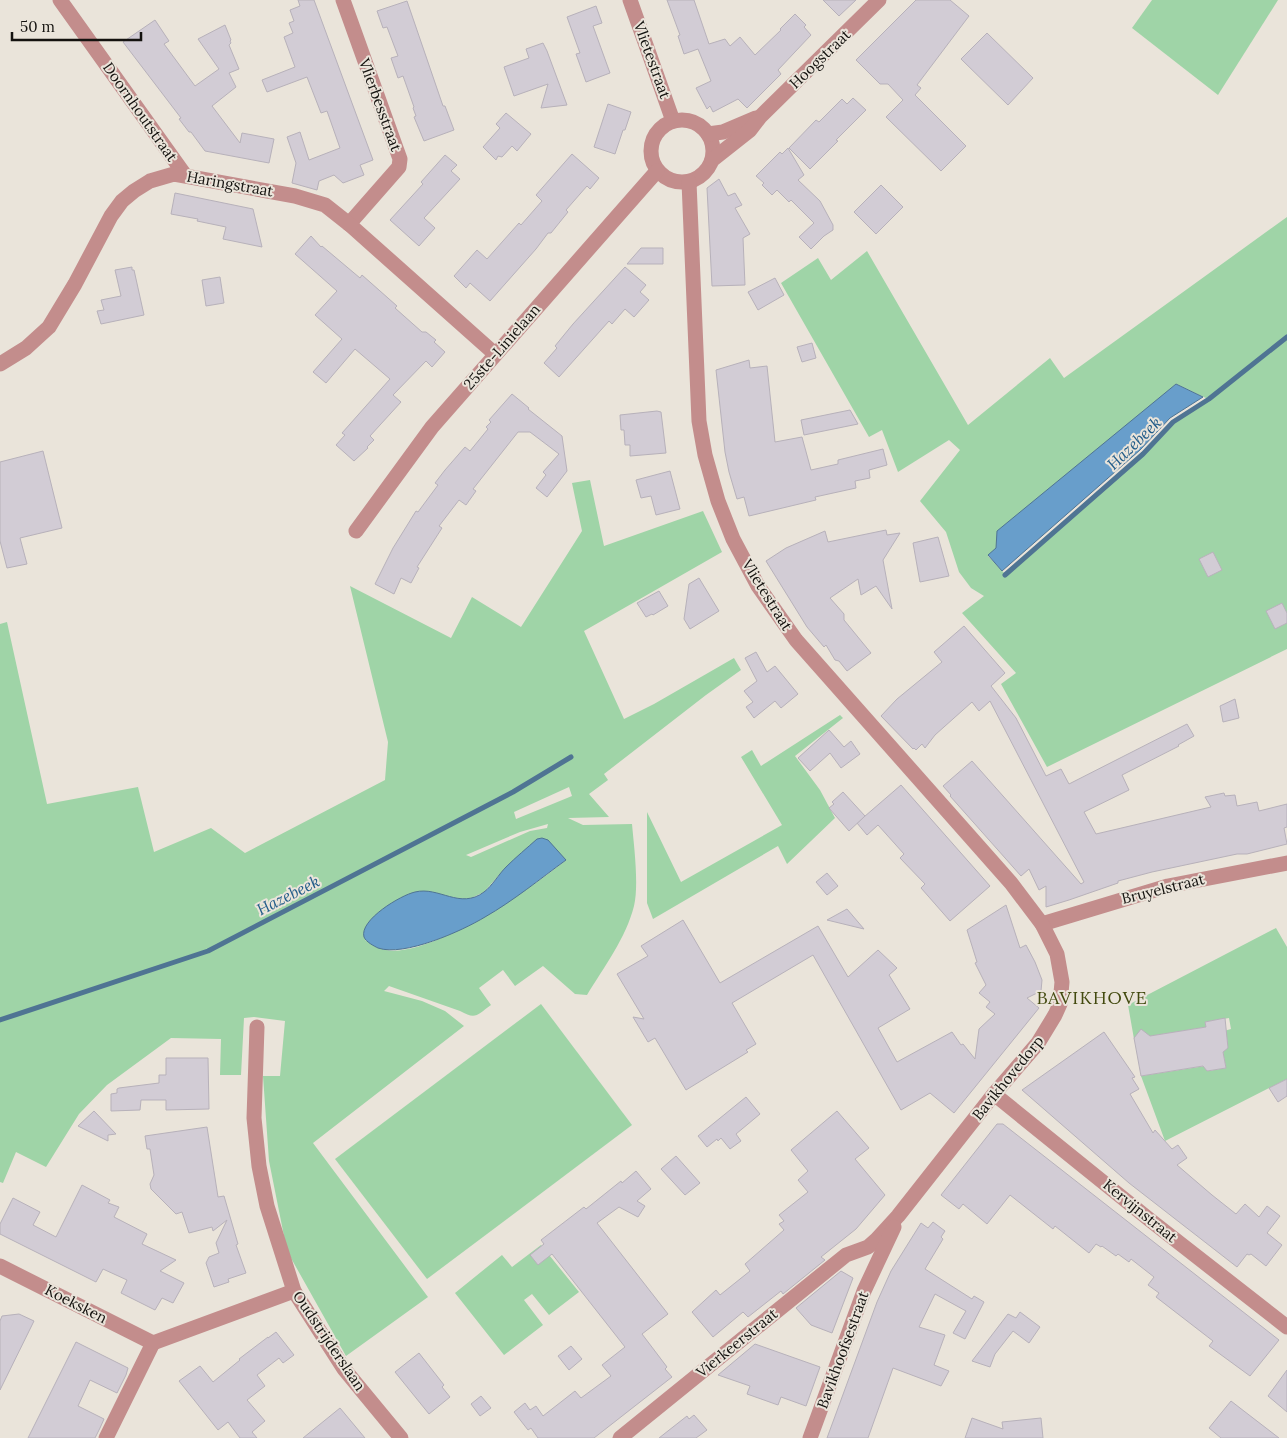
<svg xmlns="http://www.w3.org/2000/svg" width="1287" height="1438" viewBox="0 0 1287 1438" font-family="Lora,serif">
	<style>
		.green { fill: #9fd4a7; fill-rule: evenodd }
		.water { fill: #689ecb; stroke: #4f7493 }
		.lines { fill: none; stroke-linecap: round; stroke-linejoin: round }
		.stream { stroke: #4f7493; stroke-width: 5 }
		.building { fill: #d2ccd5; stroke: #b7b1ba }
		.minor { stroke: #c38d8c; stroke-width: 15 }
		.labels { text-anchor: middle; stroke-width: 4; stroke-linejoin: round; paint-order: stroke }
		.street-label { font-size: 15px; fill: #14120f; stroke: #eae4da }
		.water-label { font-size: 16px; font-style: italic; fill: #215c89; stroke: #eae4da }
		.quarter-label { font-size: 18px; letter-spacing: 1px; fill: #434a0f; stroke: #eae4da }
	</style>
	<rect width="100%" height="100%" fill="#eae4da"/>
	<!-- green -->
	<g class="green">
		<path d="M1152 0H1278L1218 95 1132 28Z"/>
		<path d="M1287 217V649L1047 767 1001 684 1016 673 962 613 984 596 971 588 959 572 946 532 920 501 960 450 949 440 898 472 882 430 869 437 781 283 818 258 831 280 867 251 968 425 1050 358 1064 378ZM1176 384 1208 399 1173 422 1143 454 1006 575 988 556Z"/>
		<path d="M590 480 604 546 703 511 722 552 584 631 624 719 654 704 734 658 741 670 706 695 604 774 608 780 589 794 609 817 568 818 583 825 632 824C634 846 639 885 634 906 626 938 604 967 587 995L575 994 543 966 515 986 503 970 479 988 491 1005C477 1015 476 1020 460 1011L389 986 384 991 422 1001 445 1011 464 1026 313 1143 428 1297 346 1356 287 1251 269 1161 263 1076H280L285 1021 254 1017 244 1018 241 1075H220L221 1039 171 1038 107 1085 79 1114 46 1167 16 1152 3 1183 0 1182V624L7 622 47 804 138 787 154 852 211 828 245 853 385 780 388 742 350 586 451 638 472 597 521 627 582 531 572 483ZM569 787 572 796 516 819 514 812ZM548 824 547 828 530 831 471 857 466 855 520 832ZM566 860C532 888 430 958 386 950 378 948 372 944 365 940L452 897 467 900 484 892 507 866Z"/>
		<path d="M840 715 843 718 795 756 820 790 835 818 787 864 778 846 653 919 647 903V812L681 882 782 825 741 757 752 750 761 766Z"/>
		<path d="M1276 928 1287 947V1079L1165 1141 1141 1076 1205 1066 1208 1071 1226 1068 1223 1052 1228 1047 1224 1031 1231 1029 1229 1018 1205 1022 1206 1027 1134 1039 1128 1005Z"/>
		<path d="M541 1004 632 1125 427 1279 335 1159Z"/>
		<path d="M541 1245 579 1292 549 1315 532 1294 524 1300 543 1325 504 1355 455 1293 502 1255 512 1267Z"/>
	</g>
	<!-- water -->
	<g class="water">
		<path d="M1176 384 1203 397 1170 418 1140 450 1002 571 988 555 996 548 997 531Z"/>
		<path d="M542 838 548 840 566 860C540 879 513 901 485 917 462 931 404 957 378 948 374 946 366 942 364 937 359 920 401 895 415 892 439 886 460 910 484 892 492 886 499 874 506 867 516 857 527 848 537 839Z"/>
	</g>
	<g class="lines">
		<!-- stream -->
		<g class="stream">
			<path d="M1005 575 1143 454 1173 422 1209 399 1287 337"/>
			<path d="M0 1020 208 951 513 792 571 757"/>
		</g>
	</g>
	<!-- building -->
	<g class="building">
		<path d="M298 0H314L373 160 360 165 364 175 343 183 334 175 319 181 317 190 292 183 296 163 287 137 300 132 309 160 340 148 327 111 321 113 307 77 267 92 262 80 295 67 284 37 293 33 289 23 294 21 290 10 300 6Z"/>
		<path d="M667 0H694L709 44 725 39 730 46 740 37 755 55 781 30 780 29 795 14 806 25 804 27 811 35 778 70 781 74 747 108 738 99 713 112 710 106 707 109 696 88 711 81 698 49 684 54 678 36 680 35Z"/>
		<path d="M823 0H856L839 16Z"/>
		<path d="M916 0H950L969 16 917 85 921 88 915 95 966 146 941 171 886 117 903 100 888 84H880L856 60Z"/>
		<path d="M407 1 443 106H445L454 130 424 141 414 117 416 116 413 108 414 107 403 76 398 78 391 58 398 56 387 27 383 28 377 11Z"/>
		<path d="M596 6 602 23 593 26 610 73 586 82 576 54 580 53 567 17Z"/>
		<path d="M155 20 169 41 164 44 195 86 219 69 198 39 225 25 231 40 230 41 231 43 229 45 239 69 229 73 236 87 212 106 240 143 242 133 274 139 269 163 205 151 191 132H189L179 119 181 118 123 42Z"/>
		<path d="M987 33 1033 78 1008 105 961 59Z"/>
		<path d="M543 43 547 51 567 105 541 108 548 84 514 96 504 67 529 58 526 49Z"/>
		<path d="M853 98 866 110 836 140 838 141 810 169 789 148 816 120 819 122 842 99 847 104Z"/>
		<path d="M608 104 631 112 625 130H623L615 154 594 147Z"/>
		<path d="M506 113 531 134 517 151 512 146 502 157 498 156 496 160 483 147 500 128 496 124Z"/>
		<path d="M788 148 804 175 798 180 820 201 833 225V230L824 236 811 249 799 237 814 223 791 200 789 202 777 190 772 195 762 185 764 183 756 176 780 152 782 154Z"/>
		<path d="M572 154 599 178 590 189 587 186 566 210 568 212 551 233H548L536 249 490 301 470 283 466 288 454 276 477 250 487 259 519 223 521 225 542 201 536 195Z"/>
		<path d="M445 155 457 165 451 171 460 179 424 218 435 228 419 246 390 220 423 184 421 182Z"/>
		<path d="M719 179 728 196 735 193 742 205 735 208 750 234 743 238 745 285 712 286 707 188Z"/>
		<path d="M881 185 903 207 876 234 854 212Z"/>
		<path d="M175 193 253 209 262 247 223 239 226 227 197 221 198 219 171 214Z"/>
		<path d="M311 236 321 247 322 246 360 278 362 275 397 306 395 308 422 332H426L436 340 434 342 445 352 432 367 426 361 393 395 401 402 370 436 374 440 367 447 368 448 354 461 336 445 345 435 342 433 390 379 355 349 326 383 313 372 342 339 315 315 337 291 295 254Z"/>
		<path d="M641 248H663V264H627Z"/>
		<path d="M132 267V270H134L144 315 101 324 97 311 104 310 101 300 121 296 115 270Z"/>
		<path d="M625 267 646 285 640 292 649 300 634 317 625 309 612 324 609 321 559 377 544 363 557 348 555 346 573 324Z"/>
		<path d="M220 277 224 303 206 306 202 280Z"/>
		<path d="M775 278 784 295 758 310 748 292Z"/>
		<path d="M812 343 816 358 802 362 797 347Z"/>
		<path d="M749 360 750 368 767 366 775 442 802 437 811 470 838 464V460L883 449 887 465 869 470 870 478 855 481 856 488 815 497 816 500 749 516 744 497 737 499 729 472 725 452 716 370Z"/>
		<path d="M512 394 529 408 528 409 562 436 567 471 547 497 536 488 546 475 543 472 559 454 530 432H518L473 489 476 491 466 505 459 500 439 526 442 528 417 567 419 568 411 583 401 578 394 594 375 584 393 548 416 511 418 512 438 485 435 483 445 470 465 447 470 451 488 429 486 427 491 422 489 420Z"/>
		<path d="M850 410 858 424 804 435 801 420Z"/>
		<path d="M657 411 661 412 666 453 630 456V445H625L624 430H621L620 415Z"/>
		<path d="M43 451 62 528 20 538 27 564 7 568 0 541V462Z"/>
		<path d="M670 471 680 509 656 515 651 496 641 498 636 480Z"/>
		<path d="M886 530 887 535 900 533 883 560 892 609 876 586 861 595 858 579 830 598 844 614V620L871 653 847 671 839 661 835 660 826 645 824 647 807 627 766 561 786 548 825 531 828 542Z"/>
		<path d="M938 537 949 576 920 582 913 543Z"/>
		<path d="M1213 552 1222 570 1208 577 1199 559Z"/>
		<path d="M699 578 719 611 690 629 684 619 689 584Z"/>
		<path d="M659 591 668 606 653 615 652 614 646 617 637 603Z"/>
		<path d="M1282 603 1287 613V623L1275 629 1266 611Z"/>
		<path d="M964 626 1005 673 991 686 1016 718 1046 776 1061 769 1069 784 1187 724 1194 736 1178 745 1179 746 1122 775 1129 790 1084 812 1096 834 1211 807 1205 797 1224 793 1225 796 1235 795 1237 806 1257 802 1259 811 1287 804V827L1284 828 1287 844 1247 854H1237L1152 872 1118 881V883L1069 900 1046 907V886L1039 890 1029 869 1021 876 950 796 951 795 943 786 972 761 1081 884 1084 882 990 701 979 711 972 702 935 735 925 748 922 744 916 750 914 748 913 749 881 716 897 699 942 662 934 652Z"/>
		<path d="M756 652 767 672 775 666 798 694 781 708 775 701 754 718 746 707 753 702 744 691 757 681 745 658Z"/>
		<path d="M1235 699 1239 718 1223 722 1220 706Z"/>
		<path d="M829 730 844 747 851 741 860 754 841 768 830 753 810 771 798 758Z"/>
		<path d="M901 785 990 886 950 921 921 888 925 884 900 858 904 854 878 825 867 835 857 823Z"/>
		<path d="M843 792 865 816 849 831 829 808 834 804 832 802Z"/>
		<path d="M827 873 838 886 827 895 816 882Z"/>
		<path d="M1006 905 1020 948 1026 945 1035 962 1042 980 1041 991 1027 998 1039 1008 954 1113 930 1093 901 1110 813 955 732 1003 756 1044 746 1050 748 1052 686 1090 655 1038 648 1042 633 1017 644 1019 617 974 648 956 641 946 683 920 720 983 818 926 848 977 878 950 897 968 889 975 910 1009 878 1028 897 1062 952 1032 961 1045 963 1044 975 1059 979 1029 995 1014 986 1007 990 1002 979 993 986 985 975 963 977 962 967 930Z"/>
		<path d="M847 909 864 929 827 920Z"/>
		<path d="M1225 1018 1228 1048 1223 1052 1226 1068 1207 1071 1203 1066 1141 1076 1134 1038 1141 1029 1150 1036 1206 1027 1205 1022Z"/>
		<path d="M1104 1032 1135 1077 1132 1078 1139 1089 1130 1094 1153 1133 1155 1130 1172 1149 1178 1145 1187 1158 1177 1165 1212 1195 1236 1214 1245 1204 1259 1217 1267 1206 1280 1216 1267 1233 1282 1245 1266 1266 1251 1254 1249 1255 1247 1254 1237 1267 1129 1183 1022 1090Z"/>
		<path d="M166 1058H208L209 1109 166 1110V1100H141L140 1110 111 1111V1094L117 1093V1089L119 1088 159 1083V1075H166Z"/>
		<path d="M1287 1079V1096L1278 1102 1269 1088Z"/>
		<path d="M746 1097 760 1114 736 1134 741 1141 730 1149 721 1138 718 1141 717 1139 707 1147 698 1136Z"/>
		<path d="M94 1111 116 1134 108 1135V1141L78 1126Z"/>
		<path d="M837 1111 869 1148 855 1159 885 1195 856 1229 821 1257 825 1260 783 1294 781 1291 748 1317 743 1312 713 1337 692 1312 716 1290 720 1295 750 1271 745 1264 784 1230 779 1224 784 1221 779 1215 808 1192 798 1180 808 1171 791 1150Z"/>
		<path d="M997 1124H1003L1279 1340 1250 1376 1209 1346 1213 1341 1156 1297 1159 1293 1148 1285 1154 1277 1131 1259 1129 1262 1118 1254 1116 1256 1102 1246 1101 1247 1096 1244 1089 1253 1055 1226 1053 1229 1010 1195 987 1224 963 1204 959 1209 941 1195Z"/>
		<path d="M207 1127 218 1197 224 1196 238 1244 236 1245 246 1273 228 1279 229 1282 214 1287 206 1263 209 1257 219 1253 216 1243 227 1220 213 1231 212 1227 189 1233 182 1212 176 1214 151 1189 150 1184 154 1175 150 1149H147L145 1136Z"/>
		<path d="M676 1156 700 1183 685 1195 661 1169Z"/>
		<path d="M636 1171 651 1189 637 1201 645 1206 638 1217 619 1207 597 1223 668 1314 642 1334 667 1367 665 1369 672 1377 594 1438H538L531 1428 528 1430 514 1412 525 1403 530 1410 536 1406 543 1416 575 1391 581 1398 611 1376 602 1365 625 1347 552 1254 538 1265 530 1255 544 1244 541 1240 584 1207 586 1209 621 1181 622 1183Z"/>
		<path d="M82 1185 110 1200 108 1203 119 1207 114 1217 147 1234 142 1244 176 1260 160 1271 184 1283 173 1303 162 1298 155 1310 121 1293 127 1280 103 1269 96 1282 0 1234V1224L13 1198 40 1212 33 1225 56 1237Z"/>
		<path d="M933 1222 945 1231 941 1237 943 1239 925 1269 972 1299 974 1296 984 1302 965 1339 953 1333 966 1311 935 1294 919 1327 945 1335 934 1365 949 1371 941 1386 893 1368 868 1438H827L877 1302 891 1271 921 1223 928 1228Z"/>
		<path d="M841 1271 853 1278 832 1333 811 1325 796 1308Z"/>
		<path d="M1020 1312 1040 1327 1029 1343 1013 1331 995 1354 990 1367 972 1361 1008 1314 1016 1318Z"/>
		<path d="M19 1314 34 1321 0 1390V1321L2 1316Z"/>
		<path d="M276 1332 294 1355 283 1363 279 1358 257 1375 265 1386 247 1400 265 1421 252 1432 257 1438H240L228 1422 218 1430 179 1381 200 1366 213 1382 240 1360 239 1359 268 1337V1338Z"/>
		<path d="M76 1342 128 1368 126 1375 117 1393 90 1380 78 1406 104 1419 100 1428 95 1438H28Z"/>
		<path d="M755 1344 820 1367 806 1406 781 1397 778 1405 747 1394 750 1386 718 1375Z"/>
		<path d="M571 1346 582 1359 569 1370 558 1356Z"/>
		<path d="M419 1353 444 1385 442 1387 450 1397 429 1414 395 1372Z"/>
		<path d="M1287 1370V1412L1268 1396Z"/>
		<path d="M481 1396 491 1408 480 1416 471 1404Z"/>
		<path d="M1231 1401 1240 1408 1279 1438H1221L1209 1428Z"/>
		<path d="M340 1408 365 1438H303Z"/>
		<path d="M694 1415 707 1430 696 1438H659L687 1416 689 1419Z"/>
		<path d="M972 1418 1003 1429 1002 1422 1041 1418 1043 1438H965Z"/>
	</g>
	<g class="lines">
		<!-- minor -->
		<g class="minor">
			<path d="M60 0 185 175"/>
			<path d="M343 0 400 159 399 167 349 224"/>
			<path d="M630 0 673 121"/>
			<circle cx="682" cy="151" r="31"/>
			<path d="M708 134 723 132 756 118"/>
			<path d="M712 160 750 130 760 117 879 0"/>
			<path d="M0 364 26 348 49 327 75 284 111 216 122 201 134 191 150 181 174 174 295 196 325 205 349 224 495 354"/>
			<path d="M356 531 432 427 657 171"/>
			<path d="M1042 924 1168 886 1287 863"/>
			<path d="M257 1027 254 1118 259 1166 267 1206 294 1291 344 1369 401 1438"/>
			<path d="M994 1094 1150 1220 1287 1327"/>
			<path d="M0 1266 153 1343 294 1291"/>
			<path d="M106 1438 153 1343"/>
			<path d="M620 1438 846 1255 868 1247 877 1239 898 1216 994 1094 1038 1043 1055 1015 1060 1004 1062 982 1057 954 1042 924 1011 883 796 640 758 586 733 539 718 501 705 455 699 421 689 182"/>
			<path d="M810 1438 864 1291 894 1227"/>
		</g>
	</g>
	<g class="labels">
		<!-- street labels -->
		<g class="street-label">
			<text transform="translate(820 59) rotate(-44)" y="5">Hoogstraat</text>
			<text transform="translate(652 60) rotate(70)" y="5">Vlietestraat</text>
			<text transform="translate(380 105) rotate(70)" y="5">Vlierbesstraat</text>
			<text transform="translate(140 112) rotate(55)" y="5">Doornhoutstraat</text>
			<text transform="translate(230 184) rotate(10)" y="5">Haringstraat</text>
			<text transform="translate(502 347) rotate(-49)" y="5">25ste-Linielaan</text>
			<text transform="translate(767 595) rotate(58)" y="5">Vlietestraat</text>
			<text transform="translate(1163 889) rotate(-14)" y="5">Bruyelstraat</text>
			<text transform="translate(1008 1078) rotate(-51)" y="5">Bavikhovedorp</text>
			<text transform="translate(1140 1211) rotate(39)" y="5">Kervijnstraat</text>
			<text transform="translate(76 1304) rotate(27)" y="5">Koeksken</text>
			<text transform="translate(329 1341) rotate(56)" y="5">Oudstrijderslaan</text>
			<text transform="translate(737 1343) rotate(-39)" y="5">Vierkeerstraat</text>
			<text transform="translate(843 1350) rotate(-70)" y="5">Bavikhoofsestraat</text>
		</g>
		<!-- water labels -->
		<g class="water-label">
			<text transform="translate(1134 443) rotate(-44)" y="6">Hazebeek</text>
			<text transform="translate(288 895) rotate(-27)" y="6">Hazebeek</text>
		</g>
		<!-- quarter labels -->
		<g class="quarter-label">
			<text x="1092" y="1004">BAVIKHOVE</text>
		</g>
	</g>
	<!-- scale -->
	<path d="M12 32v8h129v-8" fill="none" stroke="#14120f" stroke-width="2.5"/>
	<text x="20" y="32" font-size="15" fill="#14120f" stroke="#eae4da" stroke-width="4" paint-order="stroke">50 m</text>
</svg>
